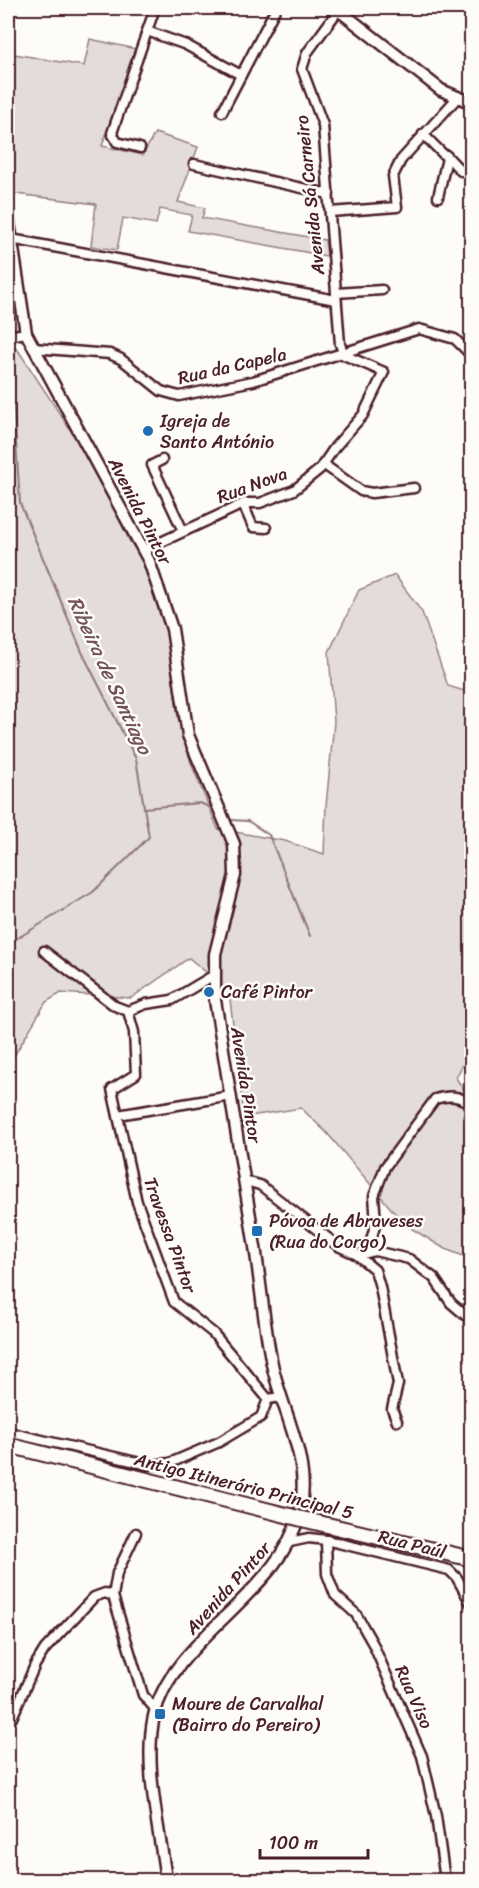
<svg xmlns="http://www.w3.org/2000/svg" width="479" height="1888" viewBox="0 0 479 1888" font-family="Sriracha,sans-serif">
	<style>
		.green { fill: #e3dcda; stroke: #967e82; stroke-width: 1.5 }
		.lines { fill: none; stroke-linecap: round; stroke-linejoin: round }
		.stream { stroke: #91777b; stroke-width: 2 }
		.minor-casing { stroke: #4a1f2b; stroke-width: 13 }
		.tertiary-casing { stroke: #4a1f2b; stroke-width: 15 }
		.trunk-casing { stroke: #4a1f2b; stroke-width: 18 }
		.minor { stroke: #fdfcf7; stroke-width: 8 }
		.tertiary { stroke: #fdfcf7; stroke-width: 10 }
		.trunk { stroke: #fdfcf7; stroke-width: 14 }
		.trunk-bridge-casing { stroke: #4a1f2b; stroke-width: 18; stroke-linecap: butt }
		.trunk-bridge { stroke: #fdfcf7; stroke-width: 14 }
		.poi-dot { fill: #1f6fb2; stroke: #fdfcf7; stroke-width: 2 }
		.labels { text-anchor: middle; stroke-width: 5; stroke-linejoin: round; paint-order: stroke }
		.street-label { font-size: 18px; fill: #4a1f2b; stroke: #fdfcf7 }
		.poi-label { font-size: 18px; fill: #4a1f2b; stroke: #fdfcf7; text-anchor: start }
		.water-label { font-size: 20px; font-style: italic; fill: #73525a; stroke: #fdfcf7 }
	</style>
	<rect width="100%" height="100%" fill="#fdfcf7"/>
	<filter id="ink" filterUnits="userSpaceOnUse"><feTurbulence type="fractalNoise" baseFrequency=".0167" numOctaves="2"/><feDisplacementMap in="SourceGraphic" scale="12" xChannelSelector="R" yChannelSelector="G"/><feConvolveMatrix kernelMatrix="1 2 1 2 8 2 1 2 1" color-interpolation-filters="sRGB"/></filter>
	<g filter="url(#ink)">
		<!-- green -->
		<g class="green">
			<path d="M90 39 136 49 102 146 143 155 155 133 198 147 178 202 205 208 202 218 325 240 327 256 188 231 192 215 160 209 156 224 123 218 117 250 91 246 96 204 8 193V53L84 66Z"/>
			<path d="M8 342 18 350 96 469 129 540 142 558 167 633 178 718 191 763 218 829 285 841 324 854 326 806 334 722 329 652 359 590 395 575 422 612 448 686 471 693 472 1046 456 1078 471 1100V1259L445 1249 404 1224 327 1133 301 1108 244 1117 229 991 189 958 131 998 61 993 46 1002 8 1066Z"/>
		</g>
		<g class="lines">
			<!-- stream -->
			<g class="stream">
				<path d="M8 389 14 410 20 503 82 652 136 759 149 837 93 892 8 944"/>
				<path d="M144 808 200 803 214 809"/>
				<path d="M231 820 248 821 269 835 310 936"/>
			</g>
			<defs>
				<g id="minor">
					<path d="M340 8 307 53 302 69 323 125 340 344 344 355"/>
					<path d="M147 31 186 45 241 75"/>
					<path d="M222 112 276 8"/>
					<path d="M423 134 447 158 438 197"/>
					<path d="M140 148 117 142 112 133 155 8"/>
					<path d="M446 155 461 171"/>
					<path d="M194 164 329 194"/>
					<path d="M330 212 397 207 393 176 401 160 457 98"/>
					<path d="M11 239 336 300"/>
					<path d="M336 293 382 290"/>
					<path d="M8 336 26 333"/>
					<path d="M33 348 110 354 121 359 161 391 179 396 253 381 419 329 455 339 472 356"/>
					<path d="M162 460 152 465 183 531"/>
					<path d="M323 464 361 491 372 493 414 488"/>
					<path d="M243 504 253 527 266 528"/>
					<path d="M144 550 245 503H260L294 490 320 469 335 447 363 415 384 372 344 355"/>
					<path d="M44 951 115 1006 128 1011 146 1004 172 1000 214 975"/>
					<path d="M128 1011 134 1032 136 1074 112 1089 137 1202 174 1302 213 1333 268 1399 281 1397"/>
					<path d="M118 1115 231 1096"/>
					<path d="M245 1181 260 1185 338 1246 357 1255 375 1251 409 1259 434 1278 451 1303 472 1321"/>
					<path d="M367 1253 376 1223 374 1196 385 1167 435 1099C449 1095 459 1095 472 1105"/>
					<path d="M357 1255 375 1270 380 1287 398 1384 392 1409 397 1421"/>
					<path d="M8 1432 149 1465 170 1463 219 1442 261 1417 268 1399"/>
					<path d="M326 1540 327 1574 335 1595 356 1614 373 1644 422 1756 436 1816 445 1880"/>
					<path d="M290 1542 309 1538 326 1540 449 1570 457 1578 472 1605"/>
					<path d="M113 1596 117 1573 136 1533"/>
					<path d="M8 1723 12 1718 35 1665 45 1649 94 1597 105 1593 113 1596 143 1695 156 1710"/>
				</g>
				<g id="tertiary">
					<path d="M336 8 441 90 472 103"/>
					<path d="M8 216 26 333 149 561 172 629 188 735 234 844 235 875 215 954V1000C228 1082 242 1165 255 1247 261 1286 264 1326 272 1364 282 1411 310 1458 301 1506 286 1592 172 1636 154 1716 143 1765 160 1831 166 1880"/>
				</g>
				<g id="trunk">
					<path d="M8 1445 290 1516"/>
					<path d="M306 1520 472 1559"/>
				</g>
			</defs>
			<!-- minor casing -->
			<use href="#minor" class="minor-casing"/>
			<!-- tertiary casing -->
			<use href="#tertiary" class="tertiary-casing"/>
			<!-- trunk casing -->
			<use href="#trunk" class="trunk-casing"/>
			<!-- minor -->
			<use href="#minor" class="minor"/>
			<!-- tertiary -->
			<use href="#tertiary" class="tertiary"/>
			<!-- trunk -->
			<use href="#trunk" class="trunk"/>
			<defs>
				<path id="trunk-bridge" d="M290 1516 306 1520"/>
			</defs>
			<!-- trunk-bridge casing -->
			<use href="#trunk-bridge" class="trunk-bridge-casing"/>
			<!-- trunk-bridge -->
			<use href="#trunk-bridge" class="trunk-bridge"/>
		</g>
	</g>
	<!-- markers -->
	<g class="poi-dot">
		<circle cx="148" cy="431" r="6"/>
		<circle cx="209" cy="992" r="6"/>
		<rect x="251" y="1225" width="12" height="12" rx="3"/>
		<rect x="154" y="1708" width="12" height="12" rx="3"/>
	</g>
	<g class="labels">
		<!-- street labels -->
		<g class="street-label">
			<text transform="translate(310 195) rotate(-96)" y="6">Avenida Sá Carneiro</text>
			<text transform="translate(232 366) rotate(-13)" y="6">Rua da Capela</text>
			<text transform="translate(252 485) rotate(-20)" y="6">Rua Nova</text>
			<text transform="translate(140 511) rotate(63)" y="6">Avenida Pintor</text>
			<text transform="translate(246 1085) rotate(81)" y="6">Avenida Pintor</text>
			<text transform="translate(170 1235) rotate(70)" y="6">Travessa Pintor</text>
			<text transform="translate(244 1486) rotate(14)" y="6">Antigo Itinerário Principal 5</text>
			<text transform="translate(412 1544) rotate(14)" y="6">Rua Paúl</text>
			<text transform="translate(228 1588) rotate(-48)" y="6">Avenida Pintor</text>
			<text transform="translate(414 1697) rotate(66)" y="6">Rua Viso</text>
		</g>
		<!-- poi labels -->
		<g class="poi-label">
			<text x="160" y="427">Igreja de<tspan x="160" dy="21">Santo António</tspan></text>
			<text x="221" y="998">Café Pintor</text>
			<text x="269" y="1227">Póvoa de Abraveses<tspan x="269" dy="21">(Rua do Corgo)</tspan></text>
			<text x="172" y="1710">Moure de Carvalhal<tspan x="172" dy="21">(Bairro do Pereiro)</tspan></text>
		</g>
		<!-- water labels -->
		<g class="water-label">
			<text transform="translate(110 675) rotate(65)" y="7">Ribeira de Santiago</text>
		</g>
	</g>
	<!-- margin -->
	<rect width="479" height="1888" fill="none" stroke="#fdfcf7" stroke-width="30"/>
	<rect x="15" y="15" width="449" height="1858" fill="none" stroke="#4a1f2b" stroke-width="2" filter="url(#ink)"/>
	<!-- scale -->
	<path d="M260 1849v9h108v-9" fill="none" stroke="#4a1f2b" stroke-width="3"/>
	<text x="269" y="1849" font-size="18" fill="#4a1f2b" stroke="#fdfcf7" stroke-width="4.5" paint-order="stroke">100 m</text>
</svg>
